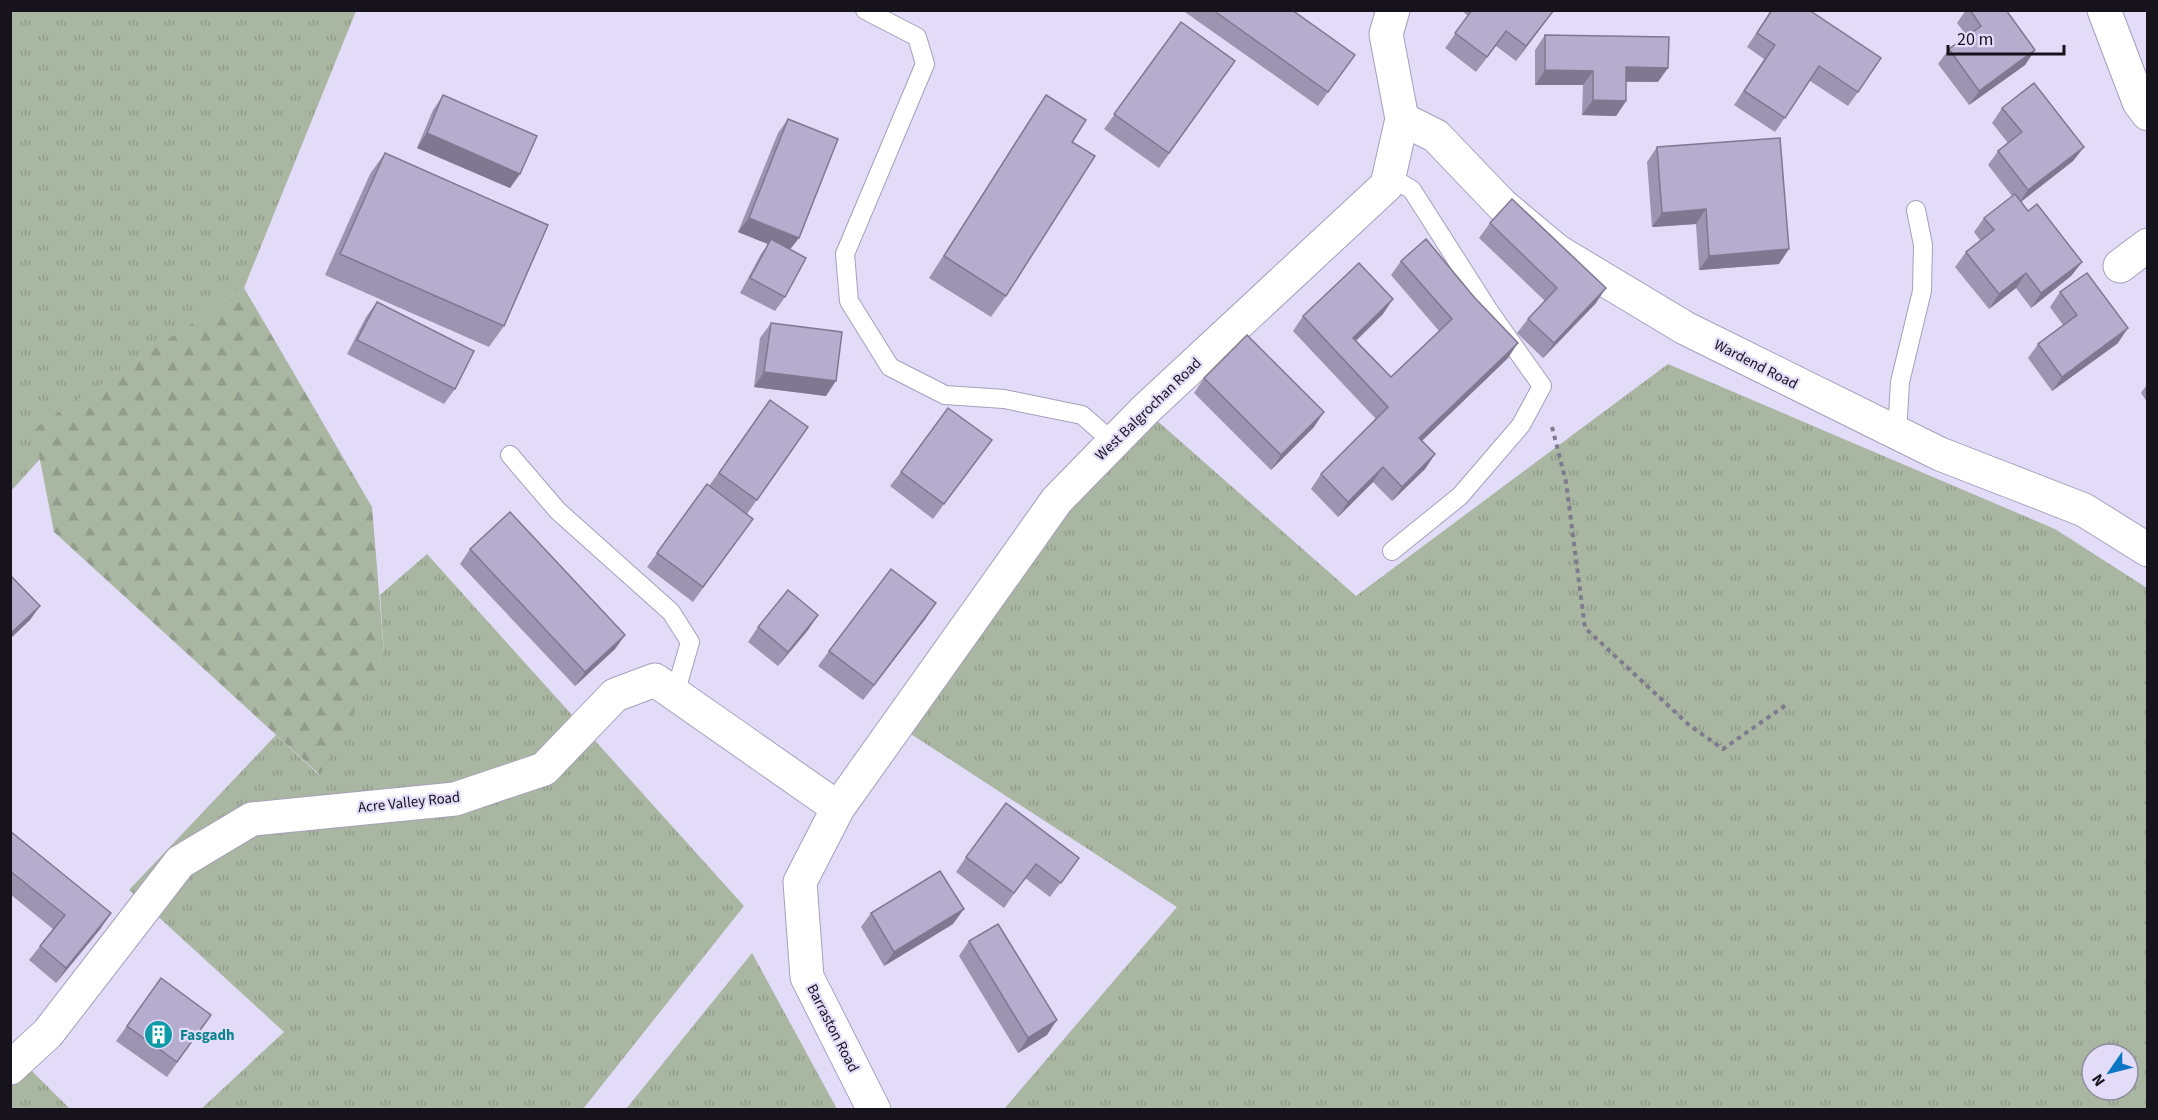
<svg xmlns="http://www.w3.org/2000/svg" width="2158" height="1120" viewBox="0 0 2158 1120" font-family="'Source Sans 3',sans-serif">
	<style>
		.grass { fill: url(#grass-tufts); fill-rule: evenodd }
		.forest { fill: url(#forest-firs) }
		.lines { fill: none; stroke-linecap: round; stroke-linejoin: round }
		.lane-casing { stroke: #a69fbb; stroke-width: 20 }
		.street-casing { stroke: #a69fbb; stroke-width: 35 }
		.path { stroke: #7f7a8e; stroke-width: 4; stroke-dasharray: 4.5 4.5; stroke-linecap: butt }
		.lane { stroke: #fff; stroke-width: 18 }
		.street { stroke: #fff; stroke-width: 33 }
		.wall { fill: #9c94b1 }
		.shaded-wall { fill: #7f7890 }
		.building { fill: #b5acce; stroke: #7f7890; stroke-width: 1.5 }
		.labels { text-anchor: middle; stroke-width: 4.5; stroke-linejoin: round; paint-order: stroke }
		.street-label { font-size: 15px; fill: #16131d; stroke: #e3dcf9 }
		.culture-label { font-size: 15px; font-weight: bold; fill: #0d838f; stroke: #e3dcf9; text-anchor: start }
	</style>
	<defs>
		<pattern id="grass-tufts" width="24" height="20" patternUnits="userSpaceOnUse" patternTransform="scale(1.5)"><rect width="24" height="20" fill="#a9b6a1"/><path d="M3 7l-1-3M5 7V3M7 7l1-3M15 17l-1-3M17 17v-4M19 17l1-3" fill="none" stroke="#919c8a"/></pattern>
		<pattern id="forest-firs" width="22" height="20" patternUnits="userSpaceOnUse" patternTransform="scale(1.5)"><rect width="22" height="20" fill="#a9b6a1"/><path d="M5 1l3.5 6h-7zM16 11l3.5 6h-7z" fill="#919c8a"/></pattern>
	</defs>
	<rect width="100%" height="100%" fill="#e3dcf9"/>
	<!-- grass -->
	<g class="grass">
		<path d="M11 11H356L244 288 35 429 40 459 11 491Z"/>
		<path d="M1668 364 2055 529 2147 588V1109H1004L1177 907 897 725 1145 410 1356 596ZM2092 1054H2128V1090H2092Z"/>
		<path d="M427 554 744 906 583 1109 200 1110 284 1032 129 890 276 735 319 775 384 653 380 595Z"/>
		<path d="M752 953 837 1109H626Z"/>
		<path d="M11 1050 70 1109H11Z"/>
	</g>
	<!-- forest -->
	<path class="forest" d="M244 288 372 507 384 653 320 775 54 532 34 429Z"/>
	<g class="lines">
		<defs>
			<g id="lane">
				<path d="M865 10 917 37 925 64 845 254 849 301 890 367 945 395 1004 399 1082 415 1113 442"/>
				<path d="M1389 176 1412 190 1489 311 1542 386 1521 425 1460 496 1392 551"/>
				<path d="M1897 433 1900 382 1922 291 1923 245 1916 210"/>
				<path d="M510 455 558 511 671 612 690 642 675 694"/>
			</g>
			<g id="street">
				<path d="M2104 10 2139 102 2148 114"/>
				<path d="M1402 119 1436 136 1502 205 1557 251 1685 328 1940 454 2084 510 2148 550"/>
				<path d="M2120 266 2148 245"/>
				<path d="M10 1068 48 1033 180 862 252 819 455 799 544 769 615 695 655 680 838 808"/>
				<path d="M874 1110 807 977 800 882 838 808 1057 500 1145 410 1387 185 1402 119 1386 34 1393 10"/>
			</g>
		</defs>
		<!-- lane casing -->
		<use href="#lane" class="lane-casing"/>
		<!-- street casing -->
		<use href="#street" class="street-casing"/>
		<!-- path -->
		<path class="path" d="M1552 427 1566 482 1585 628 1689 725 1723 749 1786 705"/>
		<!-- lane -->
		<use href="#lane" class="lane"/>
		<!-- street -->
		<use href="#street" class="street"/>
	</g>
	<!-- wall -->
	<g class="wall">
		<path d="M1182 10H1292L1355 55 1318 106Z"/>
		<path d="M1461 10H1554L1516 61 1496 46 1476 72 1445 48 1468 16Z"/>
		<path d="M1771 10 1858 92 1848 106 1810 81 1775 132 1734 105 1764 59 1747 47Z"/>
		<path d="M1966 10H2006L2035 50 2025 65 1969 105 1938 64 1949 49 1967 36 1957 23Z"/>
		<path d="M1181 22 1235 61 1159 168 1104 129Z"/>
		<path d="M1545 35 1658 82H1626V101L1616 116 1582 115 1583 85H1535V50Z"/>
		<path d="M443 95 520 174 510 188 417 148 433 110Z"/>
		<path d="M1046 95 1006 296 991 317 929 278 1032 116Z"/>
		<path d="M2002 108 2084 147 2073 161 2021 202 2028 211 2082 262 2071 276 2031 308 2016 288 1989 309 1955 267 1966 252 1980 240 1974 232 1984 218 2012 196 1988 165 1998 151 2008 143 1992 123Z"/>
		<path d="M788 119 799 238 790 249 785 297 775 311 740 293 761 254 768 244 738 232 778 133Z"/>
		<path d="M1657 147 1779 264 1699 270 1696 224 1652 227 1647 162Z"/>
		<path d="M385 153 504 326 489 347 325 275 370 174Z"/>
		<path d="M1490 223 1596 303 1543 358 1517 333 1528 319 1545 301 1479 238Z"/>
		<path d="M1401 261 1508 358 1422 441 1435 454 1425 469 1392 501 1373 482 1338 517 1311 489 1321 474 1376 419 1293 331 1303 316 1383 314 1356 341 1391 377 1439 331 1391 275Z"/>
		<path d="M2060 292 2118 343 2052 391 2028 358 2038 344 2063 325 2050 307Z"/>
		<path d="M377 302 455 389 444 404 347 354 366 317Z"/>
		<path d="M771 323 826 396 754 387 760 338Z"/>
		<path d="M1204 378 1314 427 1271 470 1194 393Z"/>
		<path d="M2148 383V403L2141 393Z"/>
		<path d="M770 400 808 427 747 514 753 519 693 602 647 567 707 484 709 486Z"/>
		<path d="M992 440 933 519 890 486 901 472Z"/>
		<path d="M470 549 625 635 615 649 575 686 460 564Z"/>
		<path d="M818 615 808 630 778 666 748 642 758 627Z"/>
		<path d="M926 618 863 700 818 666 829 651Z"/>
		<path d="M10 831 101 928 56 983 29 960 40 946 53 929 10 894Z"/>
		<path d="M966 857 1079 858 1050 897 1025 878 1004 908 956 872Z"/>
		<path d="M871 913 953 924 884 966 861 927Z"/>
		<path d="M969 941 1047 1035 1018 1053 959 956Z"/>
		<path d="M161 978 211 1015 167 1077 116 1041Z"/>
	</g>
	<!-- shaded-wall -->
	<g class="shaded-wall">
		<path d="M1554 10 1546 21 1516 61 1526 46Z"/>
		<path d="M2035 50 2025 65 1969 105 1979 91Z"/>
		<path d="M1626 67 1668 68 1658 82 1616 81Z"/>
		<path d="M1545 70 1593 71 1583 85H1535Z"/>
		<path d="M1593 100 1626 101 1616 116 1582 115Z"/>
		<path d="M427 133 520 174 510 188 417 148Z"/>
		<path d="M2084 147 2073 161 2018 204 2028 190Z"/>
		<path d="M1706 209 1696 224 1652 227 1662 213Z"/>
		<path d="M749 218 799 238 788 252 771 239 768 244 738 232Z"/>
		<path d="M1789 249 1779 264 1699 270 1709 256Z"/>
		<path d="M2082 262 2071 276 2031 308 2041 293Z"/>
		<path d="M2026 273 2016 288 1989 309 1999 294Z"/>
		<path d="M1606 288 1596 303 1543 358 1554 343Z"/>
		<path d="M1393 299 1383 314 1343 353 1353 338Z"/>
		<path d="M2128 328 2118 343 2052 391 2062 377Z"/>
		<path d="M1518 343 1508 358 1409 453 1419 438Z"/>
		<path d="M764 372 836 381 826 396 754 387Z"/>
		<path d="M1324 412 1314 427 1271 470 1281 455Z"/>
		<path d="M1435 454 1425 469 1392 501 1402 487Z"/>
		<path d="M1383 467 1373 482 1338 517 1348 502Z"/>
		<path d="M936 603 926 618 863 700 874 685Z"/>
		<path d="M40 606 30 620 10 639V634Z"/>
		<path d="M818 615 808 630 778 666 788 652Z"/>
		<path d="M625 635 615 649 575 686 585 672Z"/>
		<path d="M964 909 953 924 884 966 894 952Z"/>
		<path d="M111 913 101 928 56 983 66 968Z"/>
		<path d="M1057 1020 1047 1035 1018 1053 1028 1038Z"/>
	</g>
	<!-- building -->
	<g class="building">
		<path d="M1213 10H1292L1355 55 1328 92Z"/>
		<path d="M1472 10H1554L1526 46 1506 31 1487 57 1455 33Z"/>
		<path d="M1772 10H1809L1881 58 1858 92 1819 66 1785 118 1744 91 1775 45 1757 33Z"/>
		<path d="M1970 10H2006L2035 50 1979 91 1949 49 1981 26Z"/>
		<path d="M1181 22 1235 61 1169 153 1114 114Z"/>
		<path d="M1545 35 1669 37 1668 68 1626 67V101L1593 100V71L1545 70Z"/>
		<path d="M2034 83 2084 147 2028 190 1998 151 2022 132 2002 108Z"/>
		<path d="M443 95 537 136 520 174 427 133Z"/>
		<path d="M1046 95 1086 120 1072 142 1095 156 1006 296 944 256Z"/>
		<path d="M788 119 838 139 799 238 749 218Z"/>
		<path d="M1780 138 1789 249 1709 256 1706 209 1662 213 1657 147Z"/>
		<path d="M385 153 548 225 504 326 340 254Z"/>
		<path d="M2015 194 2028 211 2037 204 2082 262 2041 293 2026 273 1999 294 1966 252 1994 230 1984 218Z"/>
		<path d="M1512 199 1606 288 1554 343 1528 319 1557 288 1490 223Z"/>
		<path d="M771 239 806 258 785 297 750 278Z"/>
		<path d="M1426 239 1474 297 1518 343 1419 438 1435 454 1402 487 1383 467 1348 502 1321 474 1388 407 1303 316 1359 263 1393 299 1353 338 1391 377 1452 319 1401 261Z"/>
		<path d="M2087 273 2128 328 2062 377 2038 344 2077 315 2060 292Z"/>
		<path d="M377 302 474 351 455 389 357 340Z"/>
		<path d="M771 323 842 332 836 381 764 372Z"/>
		<path d="M1247 335 1324 412 1281 455 1204 378Z"/>
		<path d="M770 400 808 427 757 500 719 473Z"/>
		<path d="M948 408 992 440 944 504 901 472Z"/>
		<path d="M707 484 753 519 703 587 657 553Z"/>
		<path d="M510 512 625 635 585 672 470 549Z"/>
		<path d="M891 569 936 603 874 685 829 651Z"/>
		<path d="M10 575 40 606 10 634Z"/>
		<path d="M788 590 818 615 788 652 758 627Z"/>
		<path d="M1006 803 1079 858 1061 883 1036 864 1014 893 966 857Z"/>
		<path d="M10 831 111 913 66 968 40 946 65 915 10 871Z"/>
		<path d="M940 871 964 909 894 952 871 913Z"/>
		<path d="M998 924 1057 1020 1028 1038 969 941Z"/>
		<path d="M161 978 211 1015 177 1062 127 1026Z"/>
	</g>
	<!-- icons -->
	<defs>
		<symbol id="building-disc" viewBox="-11 -11 22 22"><circle r="9.5" fill="#0f9aa8" stroke="#e3dcf9"/><path d="M-4-6H4V6H1V3H-1V6H-4ZM-2.5-4.3h1.7v1.8h-1.7ZM.8-4.3h1.7v1.8H.8ZM-2.5-1h1.7V.8h-1.7ZM.8-1h1.7V.8H.8Z" fill="#fff"/></symbol>
	</defs>
	<g fill-rule="evenodd">
		<use href="#building-disc" x="142" y="1018" width="33" height="33"/>
	</g>
	<g class="labels">
		<!-- street labels -->
		<g class="street-label">
			<text transform="translate(1756 364) rotate(27)" y="5">Wardend Road</text>
			<text transform="translate(1148 409) rotate(-44)" y="5">West Balgrochan Road</text>
			<text transform="translate(409 802) rotate(-6)" y="5">Acre Valley Road</text>
			<text transform="translate(833 1028) rotate(63)" y="5">Barraston Road</text>
		</g>
		<!-- culture labels -->
		<g class="culture-label">
			<text x="180" y="1040">Fasgadh</text>
		</g>
	</g>
	<!-- border -->
	<rect width="2158" height="1120" fill="none" stroke="#16131d" stroke-width="24"/>
	<!-- north arrow -->
	<g transform="translate(2110 1072) rotate(235)"><circle r="28" fill="#e3dcf9" stroke="#918ca1" stroke-width="1.5"/>
	<path d="M0-4.5L10 22L0 15L-10 22Z" fill="#0b76c1"/>
	<text y="-9" font-size="16" font-weight="bold" text-anchor="middle" fill="#16131d">N</text>
	</g>
	<!-- scale -->
	<path d="M1948 45v9h116v-9" fill="none" stroke="#16131d" stroke-width="3"/>
	<text x="1957" y="45" font-size="18" fill="#16131d" stroke="#e3dcf9" stroke-width="4.5" paint-order="stroke">20 m</text>
</svg>
